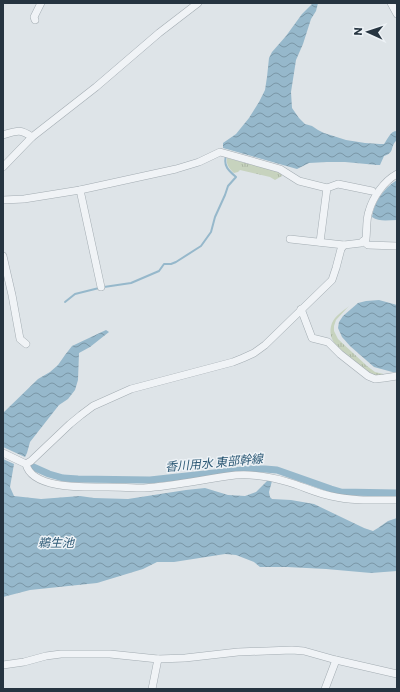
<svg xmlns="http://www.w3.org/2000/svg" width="400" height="692" viewBox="0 0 400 692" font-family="Commissioner,'Noto Sans JP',sans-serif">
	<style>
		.grass { fill: url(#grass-tufts) }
		.water { fill: url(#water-waves) }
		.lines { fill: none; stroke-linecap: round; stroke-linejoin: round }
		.stream { stroke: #96b8cb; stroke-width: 2 }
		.canal { stroke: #96b8cb; stroke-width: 7 }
		.minor-casing { stroke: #a3acb2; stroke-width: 8 }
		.minor { stroke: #f0f3f6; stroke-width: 7 }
		.labels { text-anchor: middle; stroke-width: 3; stroke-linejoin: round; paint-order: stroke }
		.water-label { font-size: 12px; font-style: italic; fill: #2e5a76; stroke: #edf2f6 }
	</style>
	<defs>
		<pattern id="grass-tufts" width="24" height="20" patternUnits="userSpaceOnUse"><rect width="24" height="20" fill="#c7d3be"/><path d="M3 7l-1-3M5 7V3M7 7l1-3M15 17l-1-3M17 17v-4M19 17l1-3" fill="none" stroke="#abb6a4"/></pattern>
		<pattern id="water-waves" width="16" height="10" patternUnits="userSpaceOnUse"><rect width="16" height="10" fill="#96b8cb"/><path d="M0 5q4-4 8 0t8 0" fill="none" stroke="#7a96a6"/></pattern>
	</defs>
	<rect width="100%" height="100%" fill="#dee4e8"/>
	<!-- grass -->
	<g class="grass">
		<path d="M227 158 279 172 282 176 275 180 270 177 240 170 238 172 234 173C229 168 226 165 227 158Z"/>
		<path d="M349 306 336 320 334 326V331L338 339 367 366 375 372 388 375C382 376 375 376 370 374 365 371 360 366 355 362 343 353 325 341 332 323 335 316 343 311 349 306Z"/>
	</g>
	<!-- water -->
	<g class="water">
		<path d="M313 3H318L316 11 311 19 303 44 296 60 291 92 292 108 299 118 305 124 312 126 318 130 324 133 346 140 365 143 380 144H384C388 139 390 131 397 131V140C389 147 396 152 384 156L380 165H377L345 162H327L309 163 297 169 223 148V143L236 134 249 118 259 102 265 90 267 77 269 58 272 52 286 36 302 14Z"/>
		<path d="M397 180V220C388 220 379 222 372 217 374 202 384 188 397 180Z"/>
		<path d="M379 300 397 305V367L396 373 374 367 350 346 342 337 338 328 339 322 343 316 358 303 366 301Z"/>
		<path d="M106 330 109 332 90 347 79 353 78 380 75 390 68 399 59 405 30 442 27 453 25 457 3 447V413L38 379 50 372 58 365 65 355 72 346Z"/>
		<path d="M3 459 14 464 10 487 14 496 41 499 80 496 94 498 128 499 186 490 205 488 228 495 245 496 256 492 267 481H272L269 492 270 497 272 499 291 500 314 504 364 528 373 531 378 528 388 521 397 518V571L371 573 326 569 287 567H260L254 562 236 555 225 554 174 562H157L143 569 97 583 30 590 3 597Z"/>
	</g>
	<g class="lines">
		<!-- stream -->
		<g class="stream">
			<path d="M104 287 131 283 159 271 164 264H171L176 262 201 246 211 232 215 217 225 195 228 186 236 177C229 171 223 166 226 156"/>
			<path d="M65 302 75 294 99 288"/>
		</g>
		<!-- canal -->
		<path class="canal" d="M31 466 49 474 63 478 78 479 150 480 251 469H265L277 470 331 489 341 492 397 493"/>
		<defs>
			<g id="minor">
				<path d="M391 3 397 14"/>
				<path d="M35 20 34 17 41 3"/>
				<path d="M3 135C16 131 20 128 32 137"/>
				<path d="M3 167 32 137 96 87 159 33 198 3"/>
				<path d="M80 190 101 287"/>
				<path d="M3 200 24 199 80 190 176 169 199 162 220 152 280 169 299 181 327 188"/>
				<path d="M290 239 344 245"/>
				<path d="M363 241 368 245 397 246"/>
				<path d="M320 242 327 188 338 184 372 191"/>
				<path d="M3 256 12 295 20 339 26 344"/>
				<path d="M301 309 312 338 328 342 340 354 368 376 375 379 384 378 397 376"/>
				<path d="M3 453 26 464C32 490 87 487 108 487 120 487 132 488 144 488 172 486 200 480 228 476 248 473 268 476 288 482 302 486 316 493 331 496 352 501 375 500 397 500"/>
				<path d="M26 464 31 461 70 424 81 415 93 406 131 389 233 362 243 358 254 353 265 345 332 280 336 268 341 249 344 245 361 243 366 239C367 230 366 219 369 211 373 197 384 181 397 174"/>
				<path d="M3 665 24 662 46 656 61 654H110L158 659 185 658 238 652 292 650 304 651 336 660 397 674"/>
				<path d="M152 689 158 659"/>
				<path d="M325 689 336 660"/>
			</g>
		</defs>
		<!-- minor casing -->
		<use href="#minor" class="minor-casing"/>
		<!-- minor -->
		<use href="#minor" class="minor"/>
	</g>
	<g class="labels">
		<!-- water labels -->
		<g class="water-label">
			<text transform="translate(214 463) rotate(-5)" y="4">香川用水 東部幹線</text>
			<text x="56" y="547">鵜生池</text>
		</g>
	</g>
	<!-- border -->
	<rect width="400" height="692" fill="none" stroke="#263440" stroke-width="8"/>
	<!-- north arrow -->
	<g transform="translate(368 32) rotate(273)" stroke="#edf2f6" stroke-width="3" paint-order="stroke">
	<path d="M0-3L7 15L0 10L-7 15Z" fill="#263440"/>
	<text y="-6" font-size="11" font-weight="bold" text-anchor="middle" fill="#263440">N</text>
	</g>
</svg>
